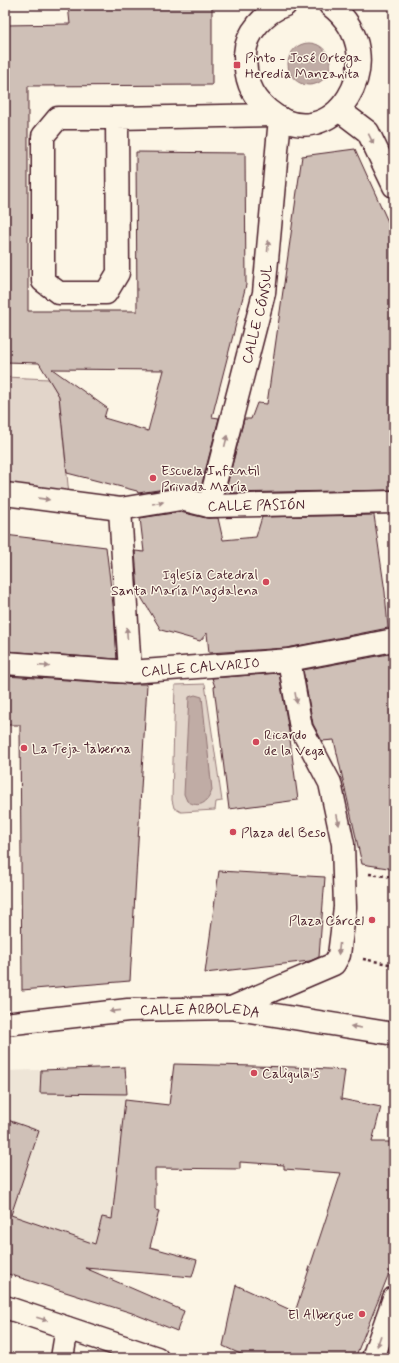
<svg xmlns="http://www.w3.org/2000/svg" width="399" height="1363" viewBox="0 0 399 1363" font-family="Mynerve,sans-serif">
	<style>
		.built { fill: #eee5d7 }
		.green { fill: #e2d5ca; stroke: #967a7a }
		.water { fill: #c0aca5; stroke: #917474 }
		.building { fill: #cfc0b7; stroke: #4a1f2b; fill-rule: evenodd }
		.lines { fill: none; stroke-linecap: round; stroke-linejoin: round }
		.minor-casing { stroke: #4a1f2b; stroke-width: 25 }
		.path { stroke: #4a1f2b; stroke-width: 2.5; stroke-dasharray: 3 3; stroke-linecap: butt }
		.minor { stroke: #fcf5e5; stroke-width: 22 }
		.oneway { fill: #a38a88 }
		.poi-dot { fill: #d1495b; stroke: #fcf5e5; stroke-width: 1.5 }
		.labels { text-anchor: middle; stroke-width: 3; stroke-linejoin: round; paint-order: stroke }
		.poi-label { font-size: 14px; fill: #4a1f2b; stroke: #fcf5e5; text-anchor: start }
		.street-label { font-size: 14px; fill: #4a1f2b; stroke: #fcf5e5 }
	</style>
	<rect width="100%" height="100%" fill="#fcf5e5"/>
	<filter id="ink" filterUnits="userSpaceOnUse"><feTurbulence type="fractalNoise" baseFrequency=".025" numOctaves="2"/><feDisplacementMap in="SourceGraphic" scale="8" xChannelSelector="R" yChannelSelector="G"/><feConvolveMatrix kernelMatrix="1 2 1 2 8 2 1 2 1" color-interpolation-filters="sRGB"/></filter>
	<g filter="url(#ink)">
		<!-- built -->
		<path class="built" d="M125 1067V1100L161 1104 155 1159V1203L149 1201 148 1209 159 1211 151 1243 109 1231 99 1274 94 1302 5 1273V1071Z"/>
		<!-- green -->
		<g class="green">
			<path d="M5 377 49 379 59 396 69 495 5 487Z"/>
			<path d="M205 684 222 801 216 802 215 810 181 812 174 808 172 800 175 685Z"/>
		</g>
		<!-- water -->
		<g class="water">
			<circle cx="309" cy="64" r="21"/>
			<path d="M195 695 202 697 212 790C208 803 199 809 187 801L184 794 189 697Z"/>
		</g>
		<!-- building -->
		<g class="building">
			<path d="M68 5H212V85L28 86V311H137L136 152 245 153 246 285 212 417 219 418 200 491 179 487 138 493 137 491 67 473 59 396 39 363 5 362V25L70 24ZM52 369 164 370 148 431 104 418 107 408Z"/>
			<path d="M355 149 394 235V490L225 493 244 419H251L257 403 267 404 302 156Z"/>
			<path d="M180 512 206 518H218L223 540 256 537 262 517 374 515 385 592 388 628 287 648 209 653 207 633 200 641 161 630 138 592 135 551 144 552 140 518Z"/>
			<path d="M5 535 106 547 114 613 117 659 5 651Z"/>
			<path d="M394 653V869L362 864 334 740 322 741 313 724 303 670Z"/>
			<path d="M279 673 289 732 298 800 229 809 214 687H215L212 678Z"/>
			<path d="M5 676 129 684H147L130 981 22 990 20 725H5Z"/>
			<path d="M219 871 325 877 319 957 310 961 205 973Z"/>
			<path d="M174 1064 293 1067 345 1070 341 1099 381 1107 372 1142H394V1261L355 1358H249L223 1346 236 1285 295 1312 341 1173 284 1169V1165L240 1162V1169L155 1168V1210L159 1211 150 1247 197 1260 192 1277 85 1268 184 1311 177 1331 132 1313 5 1273V1119L39 1131 11 1215 95 1244 102 1217 112 1219 125 1100 169 1105Z"/>
			<path d="M125 1067 127 1094 40 1093 41 1070Z"/>
		</g>
		<g class="lines">
			<defs>
				<g id="minor">
					<path d="M285 5C265 12 246 33 245 54 245 77 250 95 268 110 330 163 399 58 330 5"/>
					<path d="M343 113 368 132 394 186"/>
					<path d="M117 118 118 273 106 293H59L43 281V136L58 118H117L274 115"/>
					<path id="s1" d="M5 494 120 509 181 499 209 506 394 502"/>
					<path id="s2" d="M209 506 264 293 280 118"/>
					<path d="M120 509 130 672"/>
					<path id="s3" d="M5 663 130 672 289 660 394 640"/>
					<path d="M231 1008 334 964 339 955 345 907 343 844 330 783 301 728 289 660"/>
					<path id="s4" d="M5 1024 128 1010 231 1008 394 1034"/>
					<path d="M5 1307 157 1358"/>
					<path d="M62 1358 67 1328"/>
					<path d="M373 1358 394 1298"/>
				</g>
			</defs>
			<!-- minor casing -->
			<use href="#minor" class="minor-casing"/>
			<!-- path -->
			<g class="path">
				<path d="M369 874 394 877"/>
				<path d="M363 959 394 965"/>
			</g>
			<!-- minor -->
			<use href="#minor" class="minor"/>
		</g>
		<!-- one-way arrows -->
		<defs><path id="oneway-solid" d="M-6-.8H1V-3.2L6.5 0L1 3.2V.8H-6Z"/></defs>
		<g class="oneway">
			<use href="#oneway-solid" transform="translate(371 139) rotate(64)"/>
			<use href="#oneway-solid" transform="translate(268 246) rotate(-85)"/>
			<use href="#oneway-solid" transform="translate(226 441) rotate(-76)"/>
			<use href="#oneway-solid" transform="translate(44 499) rotate(8)"/>
			<use href="#oneway-solid" transform="translate(158 503) rotate(-10)"/>
			<use href="#oneway-solid" transform="translate(127 633) rotate(-94)"/>
			<use href="#oneway-solid" transform="translate(44 666) rotate(4)"/>
			<use href="#oneway-solid" transform="translate(296 698) rotate(80)"/>
			<use href="#oneway-solid" transform="translate(338 820) rotate(78)"/>
			<use href="#oneway-solid" transform="translate(339 949) rotate(96)"/>
			<use href="#oneway-solid" transform="translate(115 1011) rotate(174)"/>
			<use href="#oneway-solid" transform="translate(356 1027) rotate(-171)"/>
			<use href="#oneway-solid" transform="translate(42 1319) rotate(18)"/>
			<use href="#oneway-solid" transform="translate(379 1341) rotate(109)"/>
		</g>
	</g>
	<!-- markers -->
	<g class="poi-dot">
		<rect x="233" y="61" width="8" height="8" rx="2"/>
		<circle cx="153" cy="478" r="4"/>
		<circle cx="266" cy="582" r="4"/>
		<circle cx="256" cy="742" r="4"/>
		<circle cx="24" cy="748" r="4"/>
		<circle cx="233" cy="832" r="4"/>
		<circle cx="372" cy="920" r="4"/>
		<circle cx="254" cy="1073" r="4"/>
		<circle cx="362" cy="1314" r="4"/>
	</g>
	<g class="labels">
		<!-- poi labels -->
		<g class="poi-label">
			<text x="245" y="62">Pinto - José Ortega<tspan x="245" dy="16">Heredia Manzanita</tspan></text>
			<text x="161" y="475">Escuela Infantil<tspan x="161" dy="16">Privada María</tspan></text>
			<text x="258" y="579" text-anchor="end">Iglesia Catedral<tspan x="258" dy="16">Santa María Magdalena</tspan></text>
			<text x="264" y="739">Ricardo<tspan x="264" dy="16">de la Vega</tspan></text>
			<text x="32" y="753">La Teja Taberna</text>
			<text x="241" y="837">Plaza del Beso</text>
			<text x="364" y="925" text-anchor="end">Plaza Cárcel</text>
			<text x="262" y="1078">Caligula's</text>
			<text x="354" y="1319" text-anchor="end">El Albergue</text>
		</g>
		<!-- street labels -->
		<g class="street-label">
			<text dy="5" stroke="none"><textPath href="#s2" startOffset="198">CALLE CÓNSUL</textPath></text>
			<text dy="5" stroke="none"><textPath href="#s1" startOffset="254">CALLE PASIÓN</textPath></text>
			<text dy="5" stroke="none"><textPath href="#s3" startOffset="196">CALLE CALVARIO</textPath></text>
			<text dy="5" stroke="none"><textPath href="#s4" startOffset="196">CALLE ARBOLEDA</textPath></text>
		</g>
	</g>
	<!-- margin -->
	<rect width="399" height="1363" fill="none" stroke="#fcf5e5" stroke-width="20"/>
	<rect x="10" y="10" width="379" height="1343" fill="none" stroke="#4a1f2b" stroke-width="1.5" filter="url(#ink)"/>
</svg>
